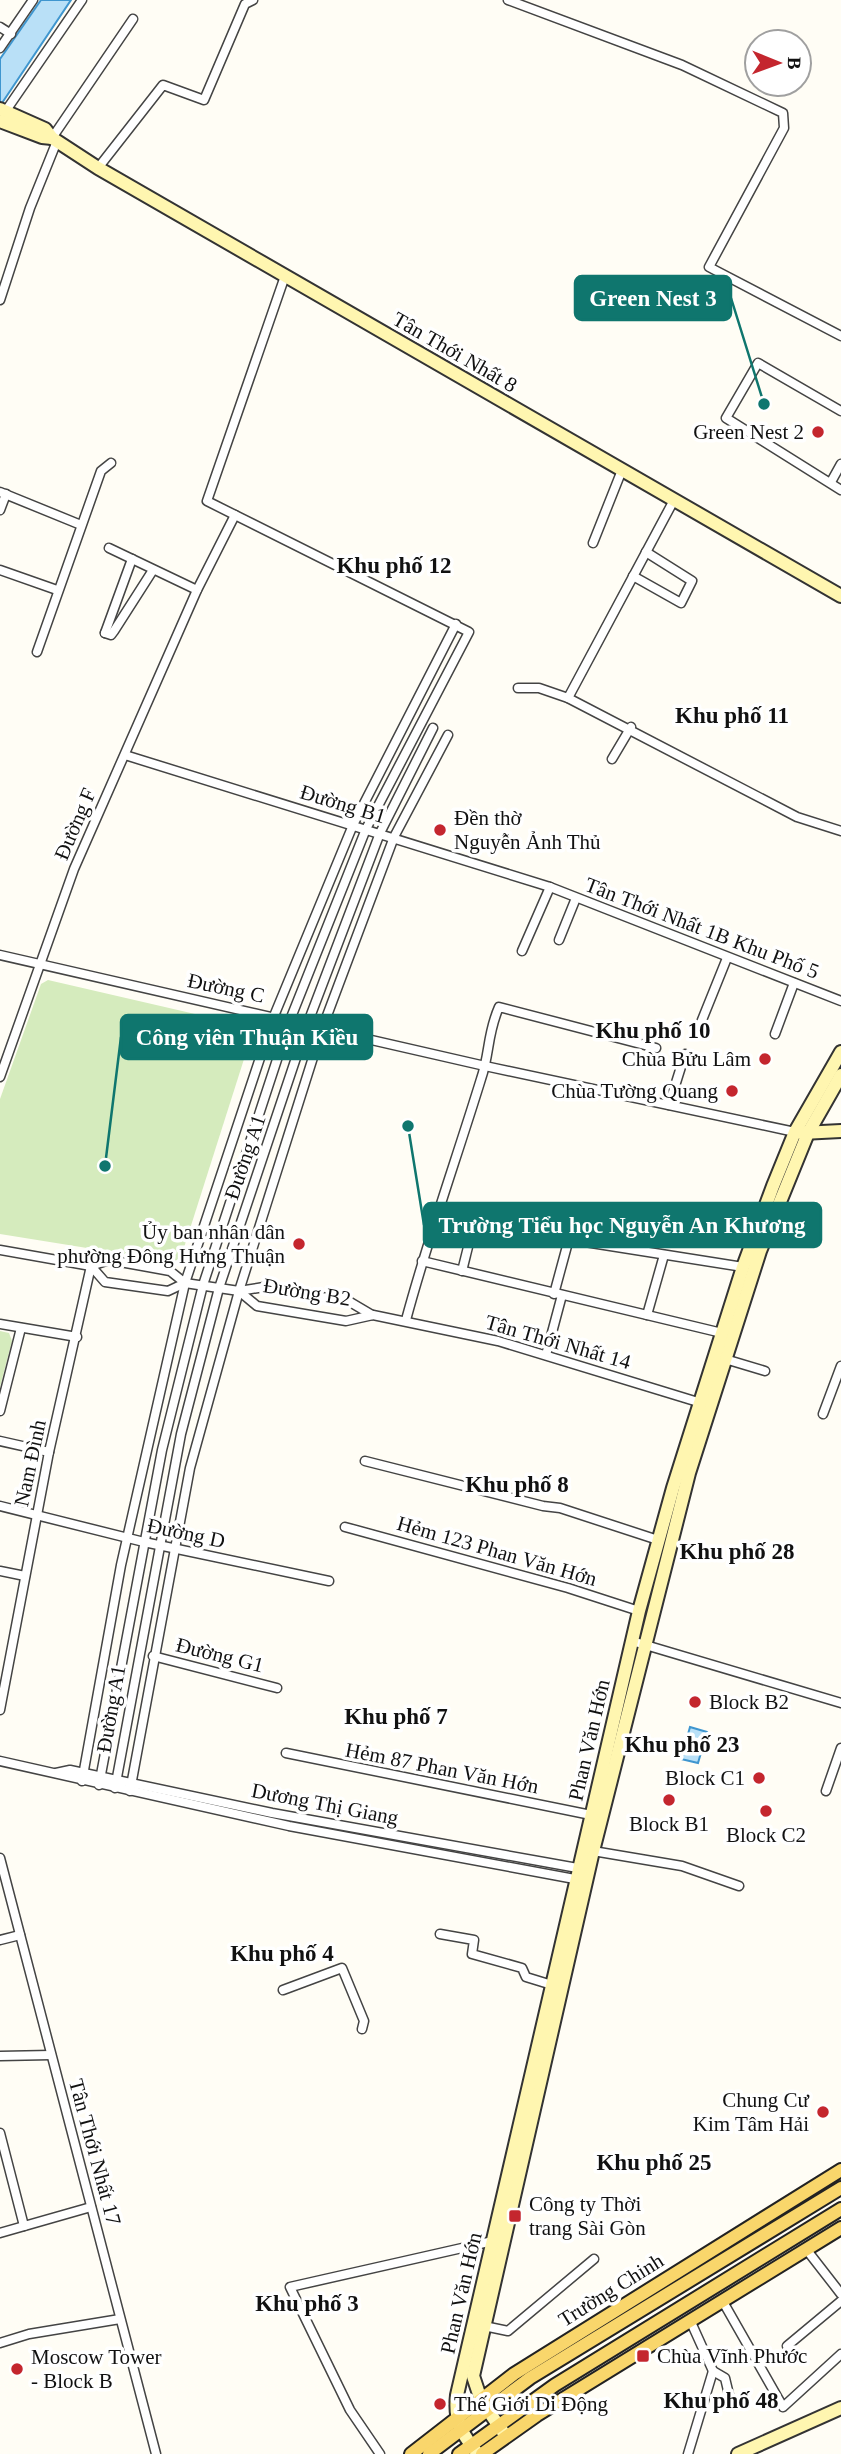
<svg xmlns="http://www.w3.org/2000/svg" width="841" height="2454" viewBox="0 0 841 2454" font-family="Georgia,serif">
	<style>
		.green { fill: #d5ebbd }
		.water { fill: #b9e0f7; stroke: #3f96cf; stroke-width: 2 }
		.lines { fill: none; stroke-linecap: round; stroke-linejoin: round }
		.street-casing { stroke: #444; stroke-width: 11 }
		.secondary-casing { stroke: #333; stroke-width: 16 }
		.primary-casing { stroke: #222; stroke-width: 16 }
		.street { stroke: #fff; stroke-width: 8 }
		.secondary { stroke: #fff6b0; stroke-width: 12 }
		.primary { stroke: #f9d66b; stroke-width: 12 }
		.poi-dot { fill: #c4262e; stroke: #fff; stroke-width: 2.5 }
		.labels { text-anchor: middle; stroke-width: 7; stroke-linejoin: round; paint-order: stroke }
		.street-label { font-size: 21px; fill: #111; stroke: #fff }
		.poi-label { font-size: 21px; fill: #111; stroke: #fff; text-anchor: end }
		.neighbourhood-label { font-size: 23px; font-weight: bold; fill: #111; stroke: #fff }
		.leader { fill: none; stroke: #0f766e; stroke-width: 2.5 }
		.callout-dot { fill: #0f766e; stroke: #fff; stroke-width: 2.5 }
		.callout { fill: #0f766e; stroke: #0f766e; stroke-width: 2.5 }
		.callout-label { font-size: 23px; text-anchor: middle; font-weight: bold; fill: #fff }
	</style>
	<rect width="100%" height="100%" fill="#fffdf5"/>
	<!-- green -->
	<g class="green">
		<path d="M48 980 247 1026 252 1034 181 1257 174 1262 0 1234V1099L41 984Z"/>
		<path d="M0 1331 9 1333 12 1341 0 1387Z"/>
	</g>
	<!-- water -->
	<g class="water">
		<path d="M41 0H71L0 106V59Z"/>
		<path d="M690 1727 707 1732 698 1763 681 1759Z"/>
	</g>
	<g class="lines">
		<defs>
			<g id="street">
				<path d="M508 0 682 65 783 113 784 128 709 267 841 336"/>
				<path d="M0 27 11 34"/>
				<path d="M0 48 33 0"/>
				<path d="M5 112 82 0"/>
				<path d="M52 138 133 19"/>
				<path d="M98 168 163 85 204 100 245 4 253 0"/>
				<path d="M0 300 30 208 57 141"/>
				<path d="M841 411 758 363 726 418 841 490"/>
				<path d="M831 482 841 464"/>
				<path d="M0 492 81 525"/>
				<path d="M0 510 6 494"/>
				<path d="M593 543 622 470"/>
				<path d="M109 548 197 590"/>
				<path d="M0 570 57 590"/>
				<path d="M633 576 681 603 692 581 646 552"/>
				<path d="M105 633 111 635 114 631 153 570"/>
				<path d="M105 633 132 559"/>
				<path d="M37 652 101 471 111 463"/>
				<path d="M518 688H539L568 698 797 817 841 831"/>
				<path d="M568 698 674 500"/>
				<path d="M125 755 550 887 841 1001"/>
				<path d="M612 759 631 727"/>
				<path d="M559 940 576 898"/>
				<path d="M522 951 550 887"/>
				<path d="M0 955 485 1066 795 1132"/>
				<path d="M698 1030 727 958"/>
				<path d="M775 1034 794 983"/>
				<path d="M0 1077 74 869 197 590 235 515"/>
				<path d="M669 1105 685 1054"/>
				<path d="M585 1242 743 1267"/>
				<path d="M0 1250 91 1266 109 1260 170 1271 185 1283 239 1291 264 1287 350 1302 372 1315"/>
				<path d="M422 1261 722 1333"/>
				<path d="M91 1266 105 1282 168 1291 185 1283"/>
				<path d="M462 1271 476 1215"/>
				<path d="M239 1291 257 1306 346 1321 373 1315 498 1341 698 1402"/>
				<path d="M554 1294 567 1246"/>
				<path d="M647 1315 664 1255"/>
				<path d="M406 1320C428 1238 456 1160 481 1079 490 1053 487 1034 499 1007L656 1048"/>
				<path d="M0 1324 77 1337"/>
				<path d="M546 1355 562 1295"/>
				<path d="M725 1359 765 1371"/>
				<path d="M0 1411 21 1328"/>
				<path d="M823 1414 841 1366"/>
				<path d="M0 1441 49 1452"/>
				<path d="M365 1461 543 1506 560 1508 658 1540"/>
				<path d="M0 1506 144 1542 329 1581"/>
				<path d="M345 1527 568 1588 639 1611"/>
				<path d="M0 1571 25 1576"/>
				<path d="M632 1641 841 1703"/>
				<path d="M153 1656 277 1688"/>
				<path d="M0 1710 49 1452 91 1266"/>
				<path d="M286 1753 591 1815"/>
				<path d="M0 1761 289 1826 580 1880"/>
				<path d="M56 1773 70 1770 272 1813 583 1869"/>
				<path d="M82 1781 121 1565 185 1283 274 1016 353 825 456 624"/>
				<path d="M99 1785 162 1450 203 1285 290 1020 366 829 469 632 207 501 285 276"/>
				<path d="M115 1788 181 1434 219 1288 307 1025 380 833 433 728"/>
				<path d="M130 1791 190 1468 239 1291 322 1029 394 837 448 735"/>
				<path d="M826 1791 841 1748"/>
				<path d="M593 1851 682 1866 739 1886"/>
				<path d="M0 1858 156 2454"/>
				<path d="M440 1934 474 1940 472 1954 522 1968 526 1977 552 1985"/>
				<path d="M0 1940 20 1935"/>
				<path d="M283 1990 342 1968 364 2021 362 2029"/>
				<path d="M0 2056 51 2055"/>
				<path d="M0 2133 24 2226"/>
				<path d="M0 2233 91 2207"/>
				<path d="M806 2249 841 2294"/>
				<path d="M722 2300 783 2407 841 2354"/>
				<path d="M690 2320 713 2371 725 2378 730 2399"/>
				<path d="M484 2326 508 2331 594 2259"/>
				<path d="M0 2343 29 2334 120 2319"/>
				<path d="M787 2346 841 2301"/>
				<path d="M380 2454 350 2410 290 2287 493 2241"/>
				<path d="M688 2454 713 2371"/>
			</g>
			<g id="secondary">
				<path d="M0 109 45 129 52 138 98 168 841 596"/>
				<path d="M0 121 42 137 52 138"/>
				<path d="M802 1133 841 1131"/>
				<path d="M503 2432 481 2400 473 2376 593 1851 689 1473 760 1251 808 1133 841 1075"/>
				<path d="M478 2454C462 2434 454 2422 457 2395L639 1611 673 1488 743 1267 773 1186 795 1132 841 1052"/>
				<path d="M738 2454 841 2408"/>
			</g>
			<g id="primary">
				<path d="M411 2454 514 2374 841 2170"/>
				<path d="M429 2454 530 2378 841 2188"/>
				<path d="M459 2454 555 2385 841 2209"/>
				<path d="M482 2454 537 2415 841 2228"/>
			</g>
		</defs>
		<!-- street casing -->
		<use href="#street" class="street-casing"/>
		<!-- secondary casing -->
		<use href="#secondary" class="secondary-casing"/>
		<!-- primary casing -->
		<use href="#primary" class="primary-casing"/>
		<!-- street -->
		<use href="#street" class="street"/>
		<!-- secondary -->
		<use href="#secondary" class="secondary"/>
		<!-- primary -->
		<use href="#primary" class="primary"/>
	</g>
	<!-- markers -->
	<g class="poi-dot">
		<circle cx="818" cy="432" r="7"/>
		<circle cx="440" cy="830" r="7"/>
		<circle cx="765" cy="1059" r="7"/>
		<circle cx="732" cy="1091" r="7"/>
		<circle cx="299" cy="1244" r="7"/>
		<circle cx="695" cy="1702" r="7"/>
		<circle cx="759" cy="1778" r="7"/>
		<circle cx="669" cy="1800" r="7"/>
		<circle cx="766" cy="1811" r="7"/>
		<circle cx="823" cy="2112" r="7"/>
		<rect x="508" y="2209" width="14" height="14" rx="3.5"/>
		<rect x="636" y="2349" width="14" height="14" rx="3.5"/>
		<circle cx="17" cy="2369" r="7"/>
		<circle cx="440" cy="2404" r="7"/>
	</g>
	<g class="labels">
		<!-- street labels -->
		<g class="street-label">
			<text transform="translate(455 352) rotate(30)" y="7">Tân Thới Nhất 8</text>
			<text transform="translate(343 804) rotate(17)" y="7">Đường B1</text>
			<text transform="translate(75 824) rotate(-67)" y="7">Đường F</text>
			<text transform="translate(702 928) rotate(21)" y="7">Tân Thới Nhất 1B Khu Phố 5</text>
			<text transform="translate(226 988) rotate(12)" y="7">Đường C</text>
			<text transform="translate(245 1157) rotate(-71)" y="7">Đường A1</text>
			<text transform="translate(307 1292) rotate(9)" y="7">Đường B2</text>
			<text transform="translate(558 1342) rotate(16)" y="7">Tân Thới Nhất 14</text>
			<text transform="translate(30 1463) rotate(-78)" y="7">Nam Đình</text>
			<text transform="translate(186 1533) rotate(12)" y="7">Đường D</text>
			<text transform="translate(497 1551) rotate(16)" y="7">Hẻm 123 Phan Văn Hớn</text>
			<text transform="translate(220 1655) rotate(14)" y="7">Đường G1</text>
			<text transform="translate(111 1709) rotate(-80)" y="7">Đường A1</text>
			<text transform="translate(589 1740) rotate(-77)" y="7">Phan Văn Hớn</text>
			<text transform="translate(442 1768) rotate(11)" y="7">Hẻm 87 Phan Văn Hớn</text>
			<text transform="translate(325 1804) rotate(11)" y="7">Dương Thị Giang</text>
			<text transform="translate(95 2152) rotate(75)" y="7">Tân Thới Nhất 17</text>
			<text transform="translate(611 2290) rotate(-32)" y="7">Trường Chinh</text>
			<text transform="translate(461 2293) rotate(-77)" y="7">Phan Văn Hớn</text>
		</g>
		<!-- poi labels -->
		<g class="poi-label">
			<text x="804" y="439">Green Nest 2</text>
			<text x="454" y="825" text-anchor="start">Đền thờ<tspan x="454" dy="24">Nguyễn Ảnh Thủ</tspan></text>
			<text x="751" y="1066">Chùa Bửu Lâm</text>
			<text x="718" y="1098">Chùa Tường Quang</text>
			<text x="285" y="1239">Ủy ban nhân dân<tspan x="285" dy="24">phường Đông Hưng Thuận</tspan></text>
			<text x="709" y="1709" text-anchor="start">Block B2</text>
			<text x="745" y="1785">Block C1</text>
			<text x="669" y="1831" text-anchor="middle">Block B1</text>
			<text x="766" y="1842" text-anchor="middle">Block C2</text>
			<text x="809" y="2107">Chung Cư<tspan x="809" dy="24">Kim Tâm Hải</tspan></text>
			<text x="529" y="2211" text-anchor="start">Công ty Thời<tspan x="529" dy="24">trang Sài Gòn</tspan></text>
			<text x="657" y="2363" text-anchor="start">Chùa Vĩnh Phước</text>
			<text x="31" y="2364" text-anchor="start">Moscow Tower<tspan x="31" dy="24">- Block B</tspan></text>
			<text x="454" y="2411" text-anchor="start">Thế Giới Di Động</text>
		</g>
		<!-- neighbourhood labels -->
		<g class="neighbourhood-label">
			<text x="394" y="573">Khu phố 12</text>
			<text x="732" y="723">Khu phố 11</text>
			<text x="653" y="1038">Khu phố 10</text>
			<text x="517" y="1492">Khu phố 8</text>
			<text x="737" y="1559">Khu phố 28</text>
			<text x="396" y="1724">Khu phố 7</text>
			<text x="682" y="1752">Khu phố 23</text>
			<text x="282" y="1961">Khu phố 4</text>
			<text x="654" y="2170">Khu phố 25</text>
			<text x="307" y="2311">Khu phố 3</text>
			<text x="721" y="2408">Khu phố 48</text>
		</g>
	</g>
	<!-- callouts -->
	<path class="leader" d="M764 404L731 298M105 1166L121 1037M408 1126L424 1225"/>
	<g class="callout-dot">
		<circle cx="764" cy="404" r="7"/>
		<circle cx="105" cy="1166" r="7"/>
		<circle cx="408" cy="1126" r="7"/>
	</g>
	<g class="callout">
		<rect x="575" y="276" width="156" height="44" rx="7"/>
		<rect x="121" y="1015" width="251" height="44" rx="7"/>
		<rect x="424" y="1203" width="397" height="44" rx="7"/>
	</g>
	<g class="callout-label">
		<text x="653" y="306">Green Nest 3</text>
		<text x="247" y="1045">Công viên Thuận Kiều</text>
		<text x="622" y="1233">Trường Tiểu học Nguyễn An Khương</text>
	</g>
	<!-- north arrow -->
	<g transform="translate(778 63) rotate(91)"><circle r="33" fill="#ffffff" stroke="#a0a0a0" stroke-width="2"/>
	<path d="M0-5L12 26L0 18L-12 26Z" fill="#c4262e"/>
	<text y="-10" font-size="19" font-weight="bold" text-anchor="middle" fill="#111111">B</text>
	</g>
</svg>
